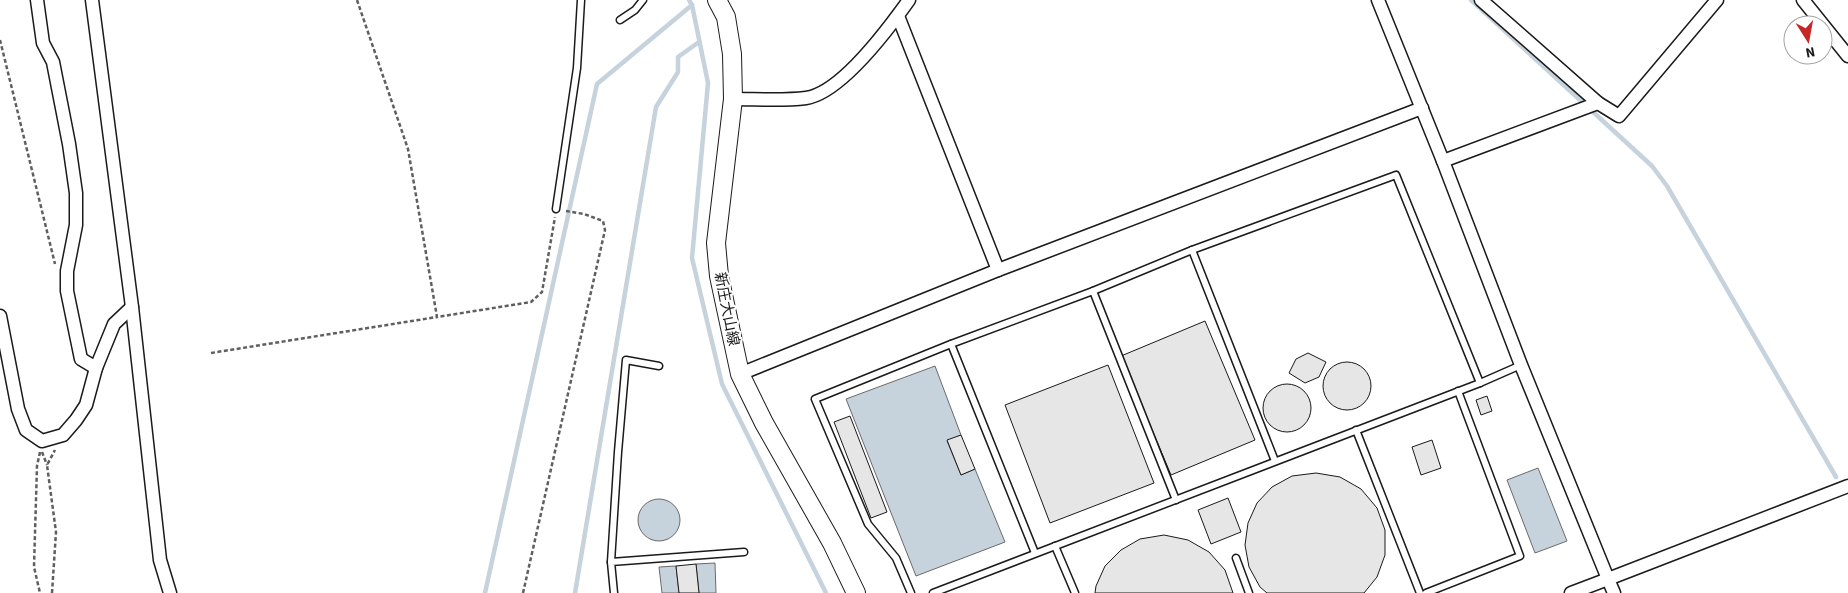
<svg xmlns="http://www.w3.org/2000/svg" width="1848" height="593" viewBox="0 0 1848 593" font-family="'Source Sans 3','Noto Sans JP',sans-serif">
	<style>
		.water { fill: #c6d2dc; stroke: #6a6a6a }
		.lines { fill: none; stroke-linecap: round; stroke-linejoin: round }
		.stream { stroke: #c6d2dc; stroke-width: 4.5 }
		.building { fill: #e6e6e6; stroke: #1a1a1a }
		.service-casing { stroke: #1a1a1a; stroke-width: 9 }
		.minor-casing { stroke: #1a1a1a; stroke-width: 15 }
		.secondary-casing { stroke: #1a1a1a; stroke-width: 20 }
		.path { stroke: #5f5f5f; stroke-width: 2.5; stroke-dasharray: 4 2.5; stroke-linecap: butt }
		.service { stroke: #fff; stroke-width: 6 }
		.minor { stroke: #fff; stroke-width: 12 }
		.secondary { stroke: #fff; stroke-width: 18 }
		.labels { text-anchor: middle; stroke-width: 4; stroke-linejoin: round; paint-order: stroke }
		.street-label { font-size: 15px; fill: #1a1a1a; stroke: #fff }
	</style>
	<rect width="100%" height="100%" fill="#fff"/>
	<!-- water -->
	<g class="water">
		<path d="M935 366 961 435 947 441 961 475 975 469 1005 542 916 576 846 399Z"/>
		<path d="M1538 468 1567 541 1535 553 1507 480Z"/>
		<circle cx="659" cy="520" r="21"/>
		<path d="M715 563 716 593H699L696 564Z"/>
		<path d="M676 566 679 593H662L659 567Z"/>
	</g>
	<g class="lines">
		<!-- stream -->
		<g class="stream">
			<path d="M689 0 692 5 708 83 692 258 722 384 826 593"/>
			<path d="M1471 0 1652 166 1667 186 1836 477"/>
			<path d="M485 593 597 84 692 5"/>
			<path d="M575 593 656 107 678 72V57L699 42"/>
		</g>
	</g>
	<!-- building -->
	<g class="building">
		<path d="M1205 321 1255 440 1171 475 1121 356Z"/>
		<path d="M1308 353 1326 362 1319 377 1305 383 1289 373 1296 359Z"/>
		<circle cx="1347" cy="386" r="24"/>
		<path d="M1108 365 1154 483 1050 523 1005 405Z"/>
		<circle cx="1287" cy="408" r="24"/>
		<path d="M1487 396 1492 411 1481 415 1476 400Z"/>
		<path d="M850 416 887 512 871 518 834 422Z"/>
		<path d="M961 435 975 469 961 475 947 440Z"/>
		<path d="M1432 440 1441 468 1421 475 1412 447Z"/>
		<path d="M1316 473 1340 477 1361 489 1377 508 1385 530V555L1377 577 1364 593H1267L1260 587 1249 567 1245 545 1248 523 1257 503 1272 487 1292 476Z"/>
		<path d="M1228 498 1241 532 1211 544 1198 510Z"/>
		<path d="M1164 535 1188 540 1209 552 1225 570 1233 593H1095L1096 586 1105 566 1121 550 1140 539Z"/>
		<path d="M696 564 699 593H679L676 566Z"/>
	</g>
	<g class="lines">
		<defs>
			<g id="service">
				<path d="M620 20 635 10 643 0"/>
				<path d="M556 209 577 68 581 0"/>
				<path d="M1192 250 1396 175 1480 383"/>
				<path d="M1093 291 1192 250 1275 461"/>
				<path d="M951 344 1093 291 1176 500"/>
				<path d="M1356 430 1420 593"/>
				<path d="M1055 546 1075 593"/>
				<path d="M1236 558 1249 593"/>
				<path d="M611 562 618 452 626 360 659 366"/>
				<path d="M614 593 611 562 744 552"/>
				<path d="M911 593 896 558 868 524 815 399 951 344 1035 553"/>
				<path d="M933 593 1480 383 1521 365"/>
				<path d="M1426 593 1520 556 1458 391"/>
			</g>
			<g id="minor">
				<path d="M37 0 43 43 53 62 69 144 76 193V225L67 271V291L81 359 96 368"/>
				<path d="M92 0 132 307 160 560 170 593"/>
				<path d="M1378 0 1443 161 1521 365 1608 579 1571 593"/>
				<path d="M1481 0 1598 103"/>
				<path d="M1803 0 1848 56"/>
				<path d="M898 16 998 270"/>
				<path d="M733 99C756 99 783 101 806 98 841 93 889 28 909 0"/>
				<path d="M1443 161 1598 103 1619 116 1717 0"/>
				<path d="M0 316 18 409 26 430 42 441 63 435 76 420 86 405 96 368 114 324 132 307"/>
				<path d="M740 374 998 270 1422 108"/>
				<path d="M1614 593 1608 579 1848 486"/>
			</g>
			<path id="secondary" d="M717 0 726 17 732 54 733 99 716 243 719 276 740 374 764 423 832 543 856 593"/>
		</defs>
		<!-- service casing -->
		<use href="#service" class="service-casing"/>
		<!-- minor casing -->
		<use href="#minor" class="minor-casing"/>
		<!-- secondary casing -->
		<use href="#secondary" class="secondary-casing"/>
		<!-- path -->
		<g class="path">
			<path d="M357 0 408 149 437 317 531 302 542 292 555 217"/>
			<path d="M0 40 55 264"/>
			<path d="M211 353 437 317"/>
			<path d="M40 452 37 466 34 567 40 593"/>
			<path d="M42 452 47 465"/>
			<path d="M52 593 56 532 47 465 55 450"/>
			<path d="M523 593 605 230 603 221 584 214 566 211"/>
		</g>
		<!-- service -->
		<use href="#service" class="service"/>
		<!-- minor -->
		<use href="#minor" class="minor"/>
		<!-- secondary -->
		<use href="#secondary" class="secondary"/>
	</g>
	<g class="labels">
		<!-- street labels -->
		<g class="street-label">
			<text transform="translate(727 309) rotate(79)" y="5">新庄大山線</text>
		</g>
	</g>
	<!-- north arrow -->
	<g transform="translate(1808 40) rotate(169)"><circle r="24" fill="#ffffff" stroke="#a3a3a3"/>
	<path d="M0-4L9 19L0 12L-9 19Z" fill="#c62828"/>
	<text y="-8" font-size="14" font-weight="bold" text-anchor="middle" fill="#1a1a1a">N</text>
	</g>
</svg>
